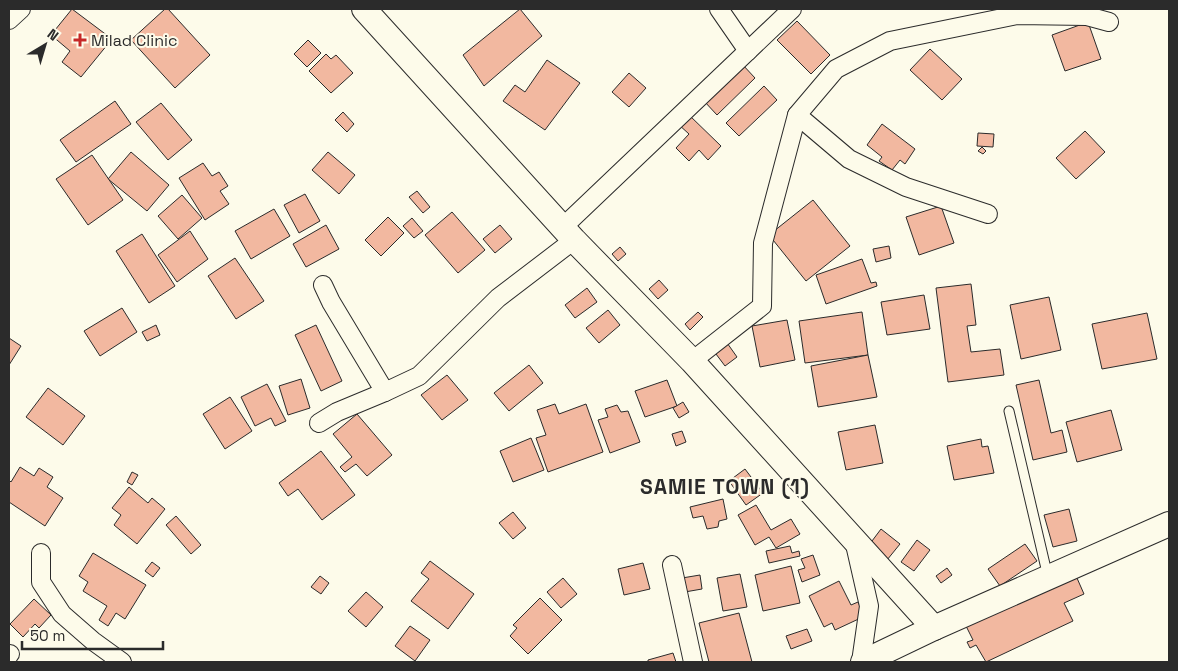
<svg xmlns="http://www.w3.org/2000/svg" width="1178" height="671" viewBox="0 0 1178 671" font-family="'Space Grotesk',sans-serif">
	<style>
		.building { fill: #f2b8a0; stroke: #2b2b2b }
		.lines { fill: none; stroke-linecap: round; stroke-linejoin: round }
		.lane-casing { stroke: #2b2b2b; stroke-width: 11 }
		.street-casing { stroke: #2b2b2b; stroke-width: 20 }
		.secondary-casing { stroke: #2b2b2b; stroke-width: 26 }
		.lane { stroke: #fdfbea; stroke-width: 9 }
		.street { stroke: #fdfbea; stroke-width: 18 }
		.secondary { stroke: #fdfbea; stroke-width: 24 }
		.poi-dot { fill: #c62828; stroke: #fdfbea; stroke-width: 2 }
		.labels { text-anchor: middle; stroke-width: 4; stroke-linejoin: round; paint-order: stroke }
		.poi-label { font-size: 16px; fill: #2b2b2b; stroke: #fdfbea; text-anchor: start }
		.district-label { font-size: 21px; font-weight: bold; letter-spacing: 1px; fill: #2b2b2b; stroke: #fdfbea }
	</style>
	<rect width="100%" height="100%" fill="#fdfbea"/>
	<!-- building -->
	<g class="building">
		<path d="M72 9 112 39 81 77 62 62 70 51 51 35Z"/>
		<path d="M165 9H168L210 55 175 88 131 40Z"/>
		<path d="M520 9 542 36 484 86 463 55Z"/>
		<path d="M797 21 830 55 811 74 777 40Z"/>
		<path d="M1088 22 1101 59 1065 71 1052 35Z"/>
		<path d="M308 40 321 53 307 67 294 54Z"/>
		<path d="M930 49 962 79 942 100 910 70Z"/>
		<path d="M326 54 331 59 336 55 353 73 331 93 309 71Z"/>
		<path d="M547 60 580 83 545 130 503 101 515 85 525 92Z"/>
		<path d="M742 64 755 78 717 115 704 101Z"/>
		<path d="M629 73 646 88 629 107 612 92Z"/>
		<path d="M764 86 777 100 739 136 726 123Z"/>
		<path d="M115 101 131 124 76 162 60 140Z"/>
		<path d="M161 103 192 140 168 160 136 122Z"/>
		<path d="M343 112 354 124 347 132 335 120Z"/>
		<path d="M688 114 721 146 708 160 699 150 689 161 676 148 689 134 678 124Z"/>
		<path d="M882 124 915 149 905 164 900 160 892 170 879 161 882 157 867 145Z"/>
		<path d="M1085 131 1105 152 1076 179 1056 158Z"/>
		<path d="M978 133 994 134 993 147 977 146Z"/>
		<path d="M982 147 986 151 983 154 978 151Z"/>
		<path d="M131 152 169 185 147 211 108 179Z"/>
		<path d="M328 152 355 175 339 194 312 170Z"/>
		<path d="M92 155 123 200 88 225 56 179Z"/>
		<path d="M203 163 212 176 219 172 228 186 220 191 229 204 205 220 179 178Z"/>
		<path d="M417 191 430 207 423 213 409 197Z"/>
		<path d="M305 194 320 221 299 233 284 205Z"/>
		<path d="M182 195 202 218 178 239 158 216Z"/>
		<path d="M813 200 850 246 806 281 769 235Z"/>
		<path d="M941 206 954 243 919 255 906 217Z"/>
		<path d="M274 209 290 236 251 259 235 231Z"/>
		<path d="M452 212 485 250 458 273 425 235Z"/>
		<path d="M388 217 404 233 381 256 365 240Z"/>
		<path d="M412 218 423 231 414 238 403 226Z"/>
		<path d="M326 225 339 249 306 267 293 244Z"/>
		<path d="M500 225 512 239 495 253 483 239Z"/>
		<path d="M190 231 208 259 177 282 158 255Z"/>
		<path d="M142 234 175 286 149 303 116 251Z"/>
		<path d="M889 246 891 258 876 262 873 249Z"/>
		<path d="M620 247 626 254 618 261 612 254Z"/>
		<path d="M235 258 264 301 236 319 208 276Z"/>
		<path d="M862 259 871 283 876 282 877 286 826 304 816 275Z"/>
		<path d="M659 280 668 290 658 299 649 289Z"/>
		<path d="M971 284 976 325 967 326 971 352 1000 349 1004 375 948 382 936 288Z"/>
		<path d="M587 288 597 302 575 318 565 305Z"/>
		<path d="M924 295 930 329 887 335 881 302Z"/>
		<path d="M1049 297 1061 350 1021 359 1010 305Z"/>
		<path d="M122 308 137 332 100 356 84 331Z"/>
		<path d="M608 310 620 325 599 343 586 328Z"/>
		<path d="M698 312 703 317 690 330 685 324Z"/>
		<path d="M862 312 868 355 805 363 799 321Z"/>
		<path d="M1147 313 1157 359 1102 369 1092 324Z"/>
		<path d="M787 320 795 360 760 367 752 326Z"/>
		<path d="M156 325 160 335 147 341 142 332Z"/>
		<path d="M316 325 342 381 321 391 295 335Z"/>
		<path d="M9 338 21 346 9 365Z"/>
		<path d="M725 340 737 357 725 366 713 350Z"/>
		<path d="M868 355 877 397 818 407 811 366Z"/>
		<path d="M529 365 543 383 509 411 494 393Z"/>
		<path d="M447 375 468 400 442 420 421 395Z"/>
		<path d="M301 379 310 408 288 415 279 386Z"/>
		<path d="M667 380 677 406 645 417 635 391Z"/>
		<path d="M1039 380 1051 433 1062 430 1067 452 1033 460 1016 385Z"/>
		<path d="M267 384 286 421 275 426 271 418 255 426 241 397Z"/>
		<path d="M48 388 85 416 63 445 26 417Z"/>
		<path d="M230 397 252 431 225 449 203 414Z"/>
		<path d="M683 402 689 412 679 418 673 408Z"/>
		<path d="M555 404 559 414 586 404 603 452 548 472 536 438 546 435 537 410Z"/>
		<path d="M617 405 621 412 628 411 640 442 610 453 598 420 608 417 605 409Z"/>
		<path d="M1111 410 1122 450 1077 462 1066 422Z"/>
		<path d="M357 414 392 455 367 476 356 464 345 472 340 467 352 457 333 434Z"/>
		<path d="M875 425 883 463 846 470 838 432Z"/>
		<path d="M682 431 686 442 676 446 672 434Z"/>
		<path d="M531 438 544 470 513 482 500 451Z"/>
		<path d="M981 439 982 447 988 446 994 473 954 480 947 446Z"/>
		<path d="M321 451 355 495 322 520 298 489 288 496 279 483Z"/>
		<path d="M20 467 34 476 39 468 53 477 47 487 63 498 45 526 9 502V480L11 482Z"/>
		<path d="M745 469 763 493 746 505 729 481Z"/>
		<path d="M132 472 138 475 132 485 127 482Z"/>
		<path d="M129 487 148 503 152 498 165 509 137 544 114 525 121 515 112 508Z"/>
		<path d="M723 499 727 519 719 521 718 527 707 529 703 516 693 518 690 507Z"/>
		<path d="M756 505 771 530 791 519 800 534 776 548 769 537 755 545 738 515Z"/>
		<path d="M1069 509 1077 541 1053 547 1044 515Z"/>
		<path d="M513 512 526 528 513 539 499 523Z"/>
		<path d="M176 516 201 545 191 554 166 525Z"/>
		<path d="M881 529 900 544 887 560 869 545Z"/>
		<path d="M917 540 930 550 914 571 901 562Z"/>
		<path d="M1025 544 1037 561 1000 586 988 569Z"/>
		<path d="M790 546 792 553 799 551 800 556 769 563 766 551Z"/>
		<path d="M93 553 146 585 125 619 116 613 108 626 99 620 107 606 83 591 88 582 79 576Z"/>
		<path d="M813 555 820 575 802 582 798 570 805 568 801 559Z"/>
		<path d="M430 561 474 594 448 629 411 601 429 579 421 573Z"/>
		<path d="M152 562 160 568 153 577 145 571Z"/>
		<path d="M643 563 650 589 624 595 618 569Z"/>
		<path d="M791 566 800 603 763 611 755 575Z"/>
		<path d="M947 568 952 575 941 583 936 576Z"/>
		<path d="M1073 569 1084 594 1064 603 1073 621 986 662 976 645 970 648 967 642 973 640 966 626Z"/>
		<path d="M740 574 747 607 723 611 717 578Z"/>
		<path d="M700 575 702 589 679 593 676 579Z"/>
		<path d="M320 576 329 583 321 594 311 587Z"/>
		<path d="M563 578 577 594 561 608 547 592Z"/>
		<path d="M839 581 851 605 858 602 865 616 835 630 832 623 824 627 809 596Z"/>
		<path d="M366 592 383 607 366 627 348 611Z"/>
		<path d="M540 598 562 620 528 654 510 636 517 628 513 625Z"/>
		<path d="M34 599 51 615 39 628 35 624 23 637 10 624Z"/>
		<path d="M739 613 752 662H709L699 623Z"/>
		<path d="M410 626 430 640 415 661 395 646Z"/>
		<path d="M807 629 812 641 791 649 786 636Z"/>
		<path d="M673 653 676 662H648V660Z"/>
	</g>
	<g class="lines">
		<defs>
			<path id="lane" d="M1009 411 1048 577"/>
			<g id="street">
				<path d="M719 9 748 51"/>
				<path d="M9 20 21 9"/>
				<path d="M797 115 849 159 906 187 988 214"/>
				<path d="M563 227 792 9"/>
				<path d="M323 285 331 302 385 392 419 376 498 298 574 240"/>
				<path d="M692 361 762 306 763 243 797 115 836 69 890 41 1017 15 1087 16 1109 22"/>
				<path d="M319 423 337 412 385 392"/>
				<path d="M854 540 869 606 861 662"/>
				<path d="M41 553V582L62 614 93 641 122 662"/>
				<path d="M672 565 693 662"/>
				<path d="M9 654H10"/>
			</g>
			<g id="secondary">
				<path d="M364 9 574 240 692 361 934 628"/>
				<path d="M863 662 934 628 1169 524"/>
			</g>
		</defs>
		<!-- lane casing -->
		<use href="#lane" class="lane-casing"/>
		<!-- street casing -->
		<use href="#street" class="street-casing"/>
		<!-- secondary casing -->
		<use href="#secondary" class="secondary-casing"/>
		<!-- lane -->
		<use href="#lane" class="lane"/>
		<!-- street -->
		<use href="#street" class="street"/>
		<!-- secondary -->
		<use href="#secondary" class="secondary"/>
	</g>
	<!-- markers -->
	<path class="poi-dot" d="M77.5 32.5h5v5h5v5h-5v5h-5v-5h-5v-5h5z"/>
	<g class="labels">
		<!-- poi labels -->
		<g class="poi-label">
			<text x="91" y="46">Milad Clinic</text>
		</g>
		<!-- district labels -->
		<g class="district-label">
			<text x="725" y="494">SAMIE TOWN (1)</text>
		</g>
	</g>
	<!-- border -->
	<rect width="1178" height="671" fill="none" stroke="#2b2b2b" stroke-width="20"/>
	<!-- north arrow -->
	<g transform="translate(45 45) rotate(38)" stroke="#fdfbea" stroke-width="4" paint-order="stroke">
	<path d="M0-4L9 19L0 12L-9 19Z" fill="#2b2b2b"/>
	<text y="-8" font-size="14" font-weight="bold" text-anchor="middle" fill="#2b2b2b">N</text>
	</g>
	<!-- scale -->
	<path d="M22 641v8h141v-8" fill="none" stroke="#2b2b2b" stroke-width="2.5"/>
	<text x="30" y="641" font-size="15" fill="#2b2b2b" stroke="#fdfbea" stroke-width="4" paint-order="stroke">50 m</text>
</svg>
